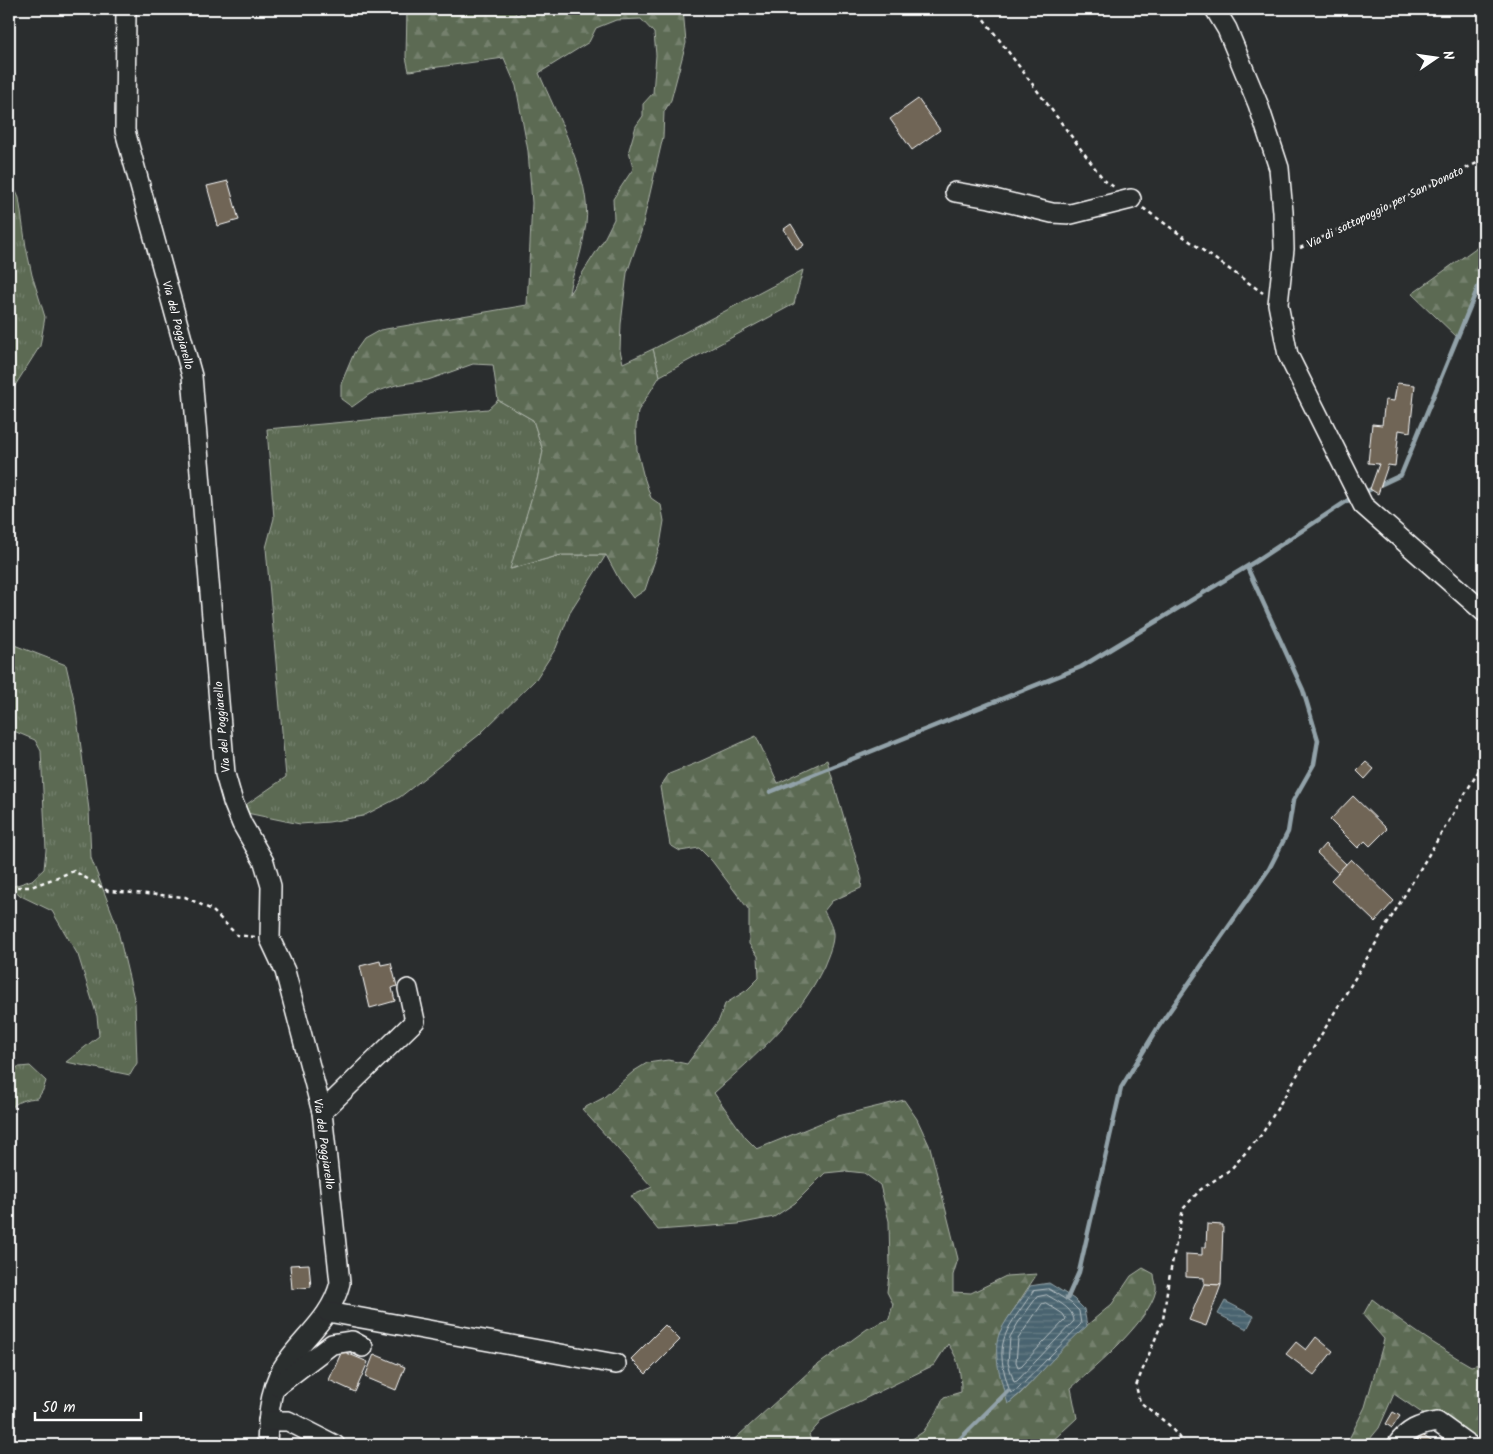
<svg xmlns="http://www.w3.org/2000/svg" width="1493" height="1454" viewBox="0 0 1493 1454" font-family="Kalam,sans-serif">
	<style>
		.grass { fill: url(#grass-tufts); stroke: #adb4a9 }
		.forest { fill: url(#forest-firs); stroke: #adb4a9; fill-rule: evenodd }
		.water { fill: url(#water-rules); stroke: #92a2a9 }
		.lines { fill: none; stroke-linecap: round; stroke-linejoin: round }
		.shore { stroke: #b7c1c5; stroke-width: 1 }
		.stream { stroke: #92a2a9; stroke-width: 4.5 }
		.building { fill: #706556; stroke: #fff }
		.minor-casing { stroke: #fff; stroke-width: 22 }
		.path { stroke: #fff; stroke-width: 2.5; stroke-dasharray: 4 4; stroke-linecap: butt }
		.minor { stroke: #2a2d2e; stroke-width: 19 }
		.labels { text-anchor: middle; stroke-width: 4; stroke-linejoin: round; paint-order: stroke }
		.street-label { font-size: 12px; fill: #fff; stroke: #2a2d2e }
	</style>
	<defs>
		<pattern id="grass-tufts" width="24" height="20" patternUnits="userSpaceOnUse" patternTransform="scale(1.25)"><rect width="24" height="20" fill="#5b6a53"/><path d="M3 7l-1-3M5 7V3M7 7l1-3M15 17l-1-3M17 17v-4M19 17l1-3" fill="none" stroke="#74806d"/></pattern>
		<pattern id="forest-firs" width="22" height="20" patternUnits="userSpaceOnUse" patternTransform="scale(1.25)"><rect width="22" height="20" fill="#5b6a53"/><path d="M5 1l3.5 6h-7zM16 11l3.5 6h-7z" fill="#74806d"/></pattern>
		<pattern id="water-rules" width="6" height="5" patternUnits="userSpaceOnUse" patternTransform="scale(1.25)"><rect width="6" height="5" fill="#4a646f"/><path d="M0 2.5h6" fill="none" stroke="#657b85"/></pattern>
	</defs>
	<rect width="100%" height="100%" fill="#2a2d2e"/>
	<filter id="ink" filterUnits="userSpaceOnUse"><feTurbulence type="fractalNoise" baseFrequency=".02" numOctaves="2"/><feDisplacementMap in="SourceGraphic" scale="10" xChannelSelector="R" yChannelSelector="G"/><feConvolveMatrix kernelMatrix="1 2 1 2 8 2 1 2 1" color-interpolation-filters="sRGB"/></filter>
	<g filter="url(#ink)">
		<!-- grass -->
		<g class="grass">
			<path d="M9 176 19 198 26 247 32 275 45 317 40 346 9 395Z"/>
			<path d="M803 270 794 304 660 376 653 349Z"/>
			<path d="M498 400 533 420 543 451 537 480 511 569 561 555H606L571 610 556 648 536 679 479 735 400 797 363 816 329 822 300 824 237 811 286 777 266 548 274 518 267 429 488 409Z"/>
			<path d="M9 643 66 665 75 704 82 755 89 810 91 858 116 923 135 1003 137 1063 130 1075 66 1062 99 1036 97 1016 78 955 52 911 21 896 11 887 32 880 44 869 46 850 41 751 35 740 9 729Z"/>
			<path d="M30 1066 46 1081 43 1090 38 1098C26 1099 17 1100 9 1111V1068Z"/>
		</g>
		<!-- forest -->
		<g class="forest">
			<path d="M407 9H512L517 15 531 9H683L686 43 671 100 664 112 663 137 641 232 627 273 621 324 620 350 623 363 653 349 660 376 638 411 636 428 637 450 643 474 651 498 661 505 664 521 660 545 645 590 633 598 620 581 606 555H561L510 569 537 480 543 451 533 420 498 400 493 365 473 364 428 380 396 385 370 394 352 407 341 399V384L354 353 364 339 380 330 527 305 532 203 528 151 516 86 504 58 409 71 406 57ZM641 19 654 33 656 55 653 93 643 104V116L636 126 629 150 633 169 613 199 614 219 603 241 569 294C570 282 575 270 579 258 582 248 584 235 586 224 592 179 556 114 539 73L589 42 596 28 616 20Z"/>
			<path d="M1484 242V290L1473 298 1457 337 1412 294Z"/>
			<path d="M756 736 778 783 827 760 862 879 861 888 832 901 824 911C827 917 832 926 833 933 834 943 828 956 824 966 799 1019 757 1054 714 1093L745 1137 757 1149 838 1116 904 1100 917 1119 930 1147 958 1259 953 1275V1292L971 1293 1006 1276 1037 1274 1009 1317 999 1334 1008 1404 1021 1393 1073 1337 1112 1304 1131 1276 1143 1268 1154 1274C1154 1279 1157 1285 1156 1290 1150 1321 1095 1367 1071 1388L1077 1418 1048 1445H903L923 1432 937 1412 944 1397 961 1392C961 1373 959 1359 948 1344L934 1365 823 1419 809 1435 813 1445H728L811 1370 867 1329 889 1319 893 1304 887 1292 890 1267 889 1221 880 1185 864 1173 845 1171 825 1173 795 1203 774 1217 738 1224 658 1230 631 1196 652 1187 582 1109 603 1098 634 1071 647 1063 668 1060 687 1064 719 1020 725 1004 747 990 759 978 758 956 749 944V910L712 861 699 848 680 851 670 845 660 787 669 774 699 762Z"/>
			<path d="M1372 1299C1404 1324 1436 1346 1471 1366L1484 1363V1394L1477 1408 1484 1418V1445H1469L1394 1394 1379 1428 1365 1445H1346L1365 1407 1382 1348 1384 1339 1363 1315Z"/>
		</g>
		<!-- water -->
		<g class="water">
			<path d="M1049 1283 1074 1299 1084 1309 1087 1326C1058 1350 1036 1381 1008 1404 1002 1384 991 1351 1000 1332 1008 1315 1021 1302 1030 1286Z"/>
			<path d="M1225 1301 1254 1316 1247 1329 1218 1314Z"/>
		</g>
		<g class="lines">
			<!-- shore -->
			<g class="shore">
				<path d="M1049 1289 1071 1303 1079 1311 1081 1324 1018 1389 1011 1393C1008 1388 1007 1381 1005 1375 994 1335 1014 1322 1033 1291Z"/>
				<path d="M1047 1295C1058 1302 1073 1308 1074 1321L1017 1381 1014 1382 1008 1363 1010 1337 1018 1323 1037 1297Z"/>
				<path d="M1046 1303 1063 1314 1066 1319 1021 1366 1018 1367 1016 1362 1018 1339 1042 1304Z"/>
			</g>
			<!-- stream -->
			<g class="stream">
				<path d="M1363 493 1401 475 1481 280 1484 278"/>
				<path d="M770 792 1081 667 1256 561 1353 497"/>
				<path d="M1067 1299 1079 1272 1121 1088 1157 1029 1269 869 1288 832 1293 801 1314 764 1318 740 1303 690 1247 567"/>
				<path d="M954 1445 1008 1391"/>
			</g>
		</g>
		<!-- building -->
		<g class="building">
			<path d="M918 99 940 130 912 150 890 119Z"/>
			<path d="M228 181 239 220 218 226 207 186Z"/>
			<path d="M791 224 804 245 797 250 784 229Z"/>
			<path d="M1397 383 1415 385 1410 432 1399 430 1395 466 1388 465 1378 494 1370 489 1379 464 1368 463 1372 424 1382 425 1385 400 1394 401Z"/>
			<path d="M1366 762 1374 769 1365 779 1357 771Z"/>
			<path d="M1353 796 1387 829 1370 846 1365 841 1358 848 1330 820Z"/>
			<path d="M1325 844 1346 864 1338 873 1317 853Z"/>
			<path d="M1351 859 1394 901 1375 922 1331 880Z"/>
			<path d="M380 961 381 965 391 963 397 986 392 988 395 1001 370 1008 360 966Z"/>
			<path d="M1207 1224 1223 1225 1221 1285 1204 1284V1278L1186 1277V1254L1202 1255V1247H1206Z"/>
			<path d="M309 1264 311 1287 292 1289 290 1265Z"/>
			<path d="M1204 1284 1221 1285 1206 1326 1189 1320Z"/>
			<path d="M665 1325 680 1340 646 1374 631 1359Z"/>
			<path d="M1316 1337 1333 1351 1314 1375 1286 1354 1296 1342 1306 1350Z"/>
			<path d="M342 1351 368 1362 355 1392 329 1380Z"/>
			<path d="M374 1354 405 1367 396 1390 365 1377Z"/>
			<path d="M1393 1412 1400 1416 1392 1428 1386 1424Z"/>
			<path d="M1421 1434 1437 1445H1413Z"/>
			<path d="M222 1439 246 1445H221Z"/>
		</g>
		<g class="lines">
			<defs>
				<g id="minor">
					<path d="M126 9 125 131 192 376 225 774 233 802 242 824 264 862 271 886 270 939 285 971 322 1112 340 1283C331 1320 300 1339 282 1369 269 1391 268 1421 267 1445"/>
					<path d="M1215 9 1227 29 1258 104 1279 168 1283 212 1284 249 1278 304 1288 355 1363 505 1484 612"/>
					<path d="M955 192 990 198 1052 213 1071 214 1131 199"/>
					<path d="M322 1112 415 1021 408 989"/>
					<path d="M328 1312 616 1364"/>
					<path d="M277 1386 332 1344 352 1341 363 1347"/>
					<path d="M268 1421H288L335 1445"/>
					<path d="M1397 1445C1407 1430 1419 1425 1437 1422L1469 1445"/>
				</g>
			</defs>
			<!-- minor casing -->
			<use href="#minor" class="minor-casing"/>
			<!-- path -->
			<g class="path">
				<path d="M972 9 980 14 1104 180 1114 187"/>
				<path d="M1143 208 1263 293"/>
				<path d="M1300 248 1481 161 1484 156"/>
				<path d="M9 887H31L74 871 108 891 185 897 212 910 237 935 255 937"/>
				<path d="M9 1444 11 1445"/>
				<path d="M1185 1445 1169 1425 1140 1402 1136 1386 1163 1320 1168 1284 1183 1209 1200 1190 1231 1169 1262 1134 1484 762"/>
			</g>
			<!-- minor -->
			<use href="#minor" class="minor"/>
		</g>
	</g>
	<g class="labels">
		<!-- street labels -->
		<g class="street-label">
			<text transform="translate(1385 207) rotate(-26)" y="4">Via di sottopoggio per San Donato</text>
			<text transform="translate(178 325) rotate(75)" y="4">Via del Poggiarello</text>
			<text transform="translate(222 727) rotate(-95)" y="4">Via del Poggiarello</text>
			<text transform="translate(324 1144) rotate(82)" y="4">Via del Poggiarello</text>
		</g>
	</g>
	<!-- margin -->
	<rect width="1493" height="1454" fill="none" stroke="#2a2d2e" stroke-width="30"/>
	<rect x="15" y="15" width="1463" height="1424" fill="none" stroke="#fff" stroke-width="2" filter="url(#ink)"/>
	<!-- north arrow -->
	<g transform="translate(1436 58) rotate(77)" stroke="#2a2d2e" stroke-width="4" paint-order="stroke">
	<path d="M0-4L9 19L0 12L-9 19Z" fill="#ffffff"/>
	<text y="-8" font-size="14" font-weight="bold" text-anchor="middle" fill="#ffffff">N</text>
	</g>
	<!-- scale -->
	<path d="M35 1412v8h106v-8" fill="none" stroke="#ffffff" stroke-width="2.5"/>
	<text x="42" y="1412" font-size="15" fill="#ffffff" stroke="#2a2d2e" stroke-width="4" paint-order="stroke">50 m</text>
</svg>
